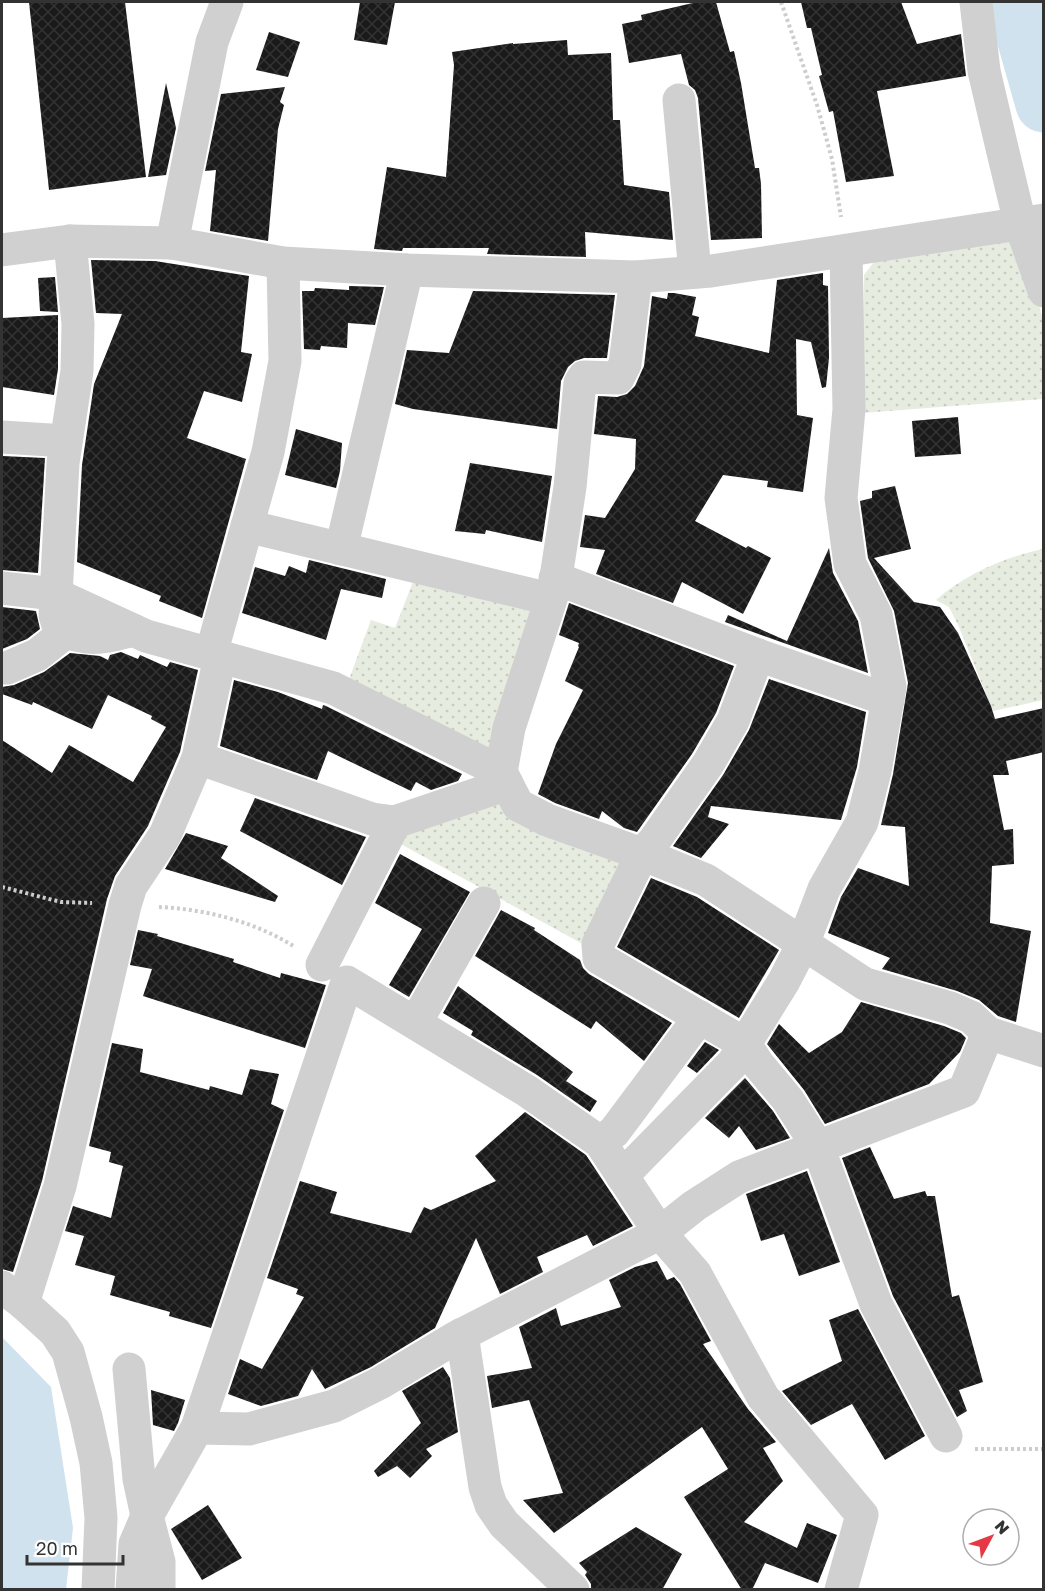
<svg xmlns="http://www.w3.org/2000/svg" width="1045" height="1591" viewBox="0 0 1045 1591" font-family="'Golos Text',sans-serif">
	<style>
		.grass { fill: url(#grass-dots) }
		.water { fill: #cfe2ee }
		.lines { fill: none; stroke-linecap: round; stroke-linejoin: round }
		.river { stroke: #cfe2ee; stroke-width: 57 }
		.building { fill: url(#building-cross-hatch) }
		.path { stroke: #cdcdcd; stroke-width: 4; stroke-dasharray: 3 3; stroke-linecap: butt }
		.minor { stroke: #d0d0d0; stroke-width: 33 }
	</style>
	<defs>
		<pattern id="grass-dots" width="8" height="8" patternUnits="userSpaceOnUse" patternTransform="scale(1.5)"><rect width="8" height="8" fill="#e6ecdf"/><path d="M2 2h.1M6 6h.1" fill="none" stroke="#c6cbc0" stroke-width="1.8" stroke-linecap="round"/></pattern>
		<pattern id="building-cross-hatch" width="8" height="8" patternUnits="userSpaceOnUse" patternTransform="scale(1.5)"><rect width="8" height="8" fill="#1a1a1a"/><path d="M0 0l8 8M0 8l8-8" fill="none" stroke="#333"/></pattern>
	</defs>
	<rect width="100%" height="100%" fill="#fff"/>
	<!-- grass -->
	<g class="grass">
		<path d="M1007 238 1023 254 1043 319V399L862 413 864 275 874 262Z"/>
		<path d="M1043 549V700L993 711 959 627 949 607 936 600C966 574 1005 557 1043 549Z"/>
		<path d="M416 574 537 604 493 752 347 685 371 620 395 628Z"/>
		<path d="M490 798 630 857 590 948 397 842 404 825Z"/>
	</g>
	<!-- water -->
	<path class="water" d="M2 1337 51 1387 73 1528 66 1589H2Z"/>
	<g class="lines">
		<!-- river -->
		<path class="river" d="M1015 2 1044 104"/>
	</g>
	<!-- building -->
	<g class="building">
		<path d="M29 2H125L146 177 49 190Z"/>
		<path d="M360 2H395L387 45 354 40Z"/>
		<path d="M697 2H716L730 52 734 51 741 83 755 168H759L761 184 762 238 711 240 698 98 695 90 689 85 681 54 629 63 622 24 642 20 641 15Z"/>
		<path d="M801 2H901L917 44 961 34 966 76 877 91 894 176 846 182 833 111 829 112 819 76 822 75 811 28H807Z"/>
		<path d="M269 32 300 42 288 77 256 70Z"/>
		<path d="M567 40 568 55 611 53 613 120H620L624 185 669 192 673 240 585 232 586 257 487 254 489 248H403L402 251 374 249 387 167 446 177 454 65 452 52 513 43V44Z"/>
		<path d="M166 83 176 128 166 175 148 177Z"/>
		<path d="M285 87 280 102 284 105 278 129 268 241 210 231 216 170 205 171 221 94Z"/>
		<path d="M91 260 155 261 249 276 241 352 252 354 242 402 204 391 187 438 246 459 202 618 159 601 161 596 77 562 82 465 94 384 122 314 96 313Z"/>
		<path d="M823 273V285L828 286 829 358 826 387 822 388 811 342 796 339 797 415 813 418 803 492 767 487 768 481 723 475 695 521 746 548 748 546 771 558 743 614 682 582 673 603 596 574 605 550 580 547 585 515 605 518 635 469 636 439 594 434 598 396 617 397 627 394 635 386 644 366 652 296 667 299 668 293H674L696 297 692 315 699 317 695 336 769 353 777 280Z"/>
		<path d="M55 277 58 312 40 311 38 278Z"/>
		<path d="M349 286 384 287 375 325 348 323 347 348 321 346 320 350 304 349 302 291H314L315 288 349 290Z"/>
		<path d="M473 291 615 295 607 358H584L575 361 568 367 561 381 557 429 413 409 395 404 407 350 449 353Z"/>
		<path d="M58 315V369L54 395 2 387V318Z"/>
		<path d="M958 417 961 454 915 457 912 421Z"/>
		<path d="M296 429 342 443 340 471 336 488 285 475Z"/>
		<path d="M2 456 45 458 38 573 2 570Z"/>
		<path d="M470 463 552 476 542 542 486 530 485 534 455 531Z"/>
		<path d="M895 486 911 549 874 558 914 602 940 607 958 633 991 706 995 719 1044 708V752L1006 761 1009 775H993L1004 830 1013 829 1014 864 992 866 990 923 1031 931 1016 1022 998 1016 979 1000 957 991 882 969 890 958 828 933 841 897 858 868 909 886 905 827 881 825 893 774 908 683 894 611 868 558 860 501 872 498V491Z"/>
		<path d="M829 548 833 573 858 621 868 673 725 622 728 615 787 641Z"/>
		<path d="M309 560 386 579 382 598 341 589 326 640 242 613 255 567 285 576 289 566 306 573Z"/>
		<path d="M569 603 734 666 716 713 692 754 637 832 624 828 602 811 599 819 555 803 538 794 556 744 583 690 565 681 579 647 578 646 579 643 559 635Z"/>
		<path d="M2 607 36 611 40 629 27 639 2 649Z"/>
		<path d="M121 652 138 659 140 655 167 667 170 662 198 670 180 752 148 826 115 876 107 899 42 1181 13 1272 2 1269V740L52 773 69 745 133 782 166 727 151 719 152 716 108 695 92 729 33 702 32 705 2 694V687L14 685 44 672 70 653 100 656 108 660 110 655Z"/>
		<path d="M769 679 866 712 857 767 841 820 711 806 708 817 729 824 701 858 673 846 723 775 749 730Z"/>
		<path d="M234 680 278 692 322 709 323 705 326 706 462 774 458 781 431 790 416 782 411 791 328 751 317 780 220 746Z"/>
		<path d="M255 798 366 837 342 885 240 831Z"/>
		<path d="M186 833 228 846 221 858 278 896 275 902 165 869Z"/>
		<path d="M400 854 470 892 409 997 389 985 422 929 375 903Z"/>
		<path d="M651 878 697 897 779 950 739 1018 617 947Z"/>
		<path d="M501 910 535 928 534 930 580 960 583 968 589 974 672 1023 644 1061 596 1021 591 1029 475 956Z"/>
		<path d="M138 930 158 934 157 936 234 959 233 962 280 978 281 973 326 985 305 1048 143 996 152 969 130 965Z"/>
		<path d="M458 986 573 1072 566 1081 597 1101 590 1112 537 1075 471 1035 473 1031 443 1013Z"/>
		<path d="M861 1002 944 1026 961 1033 966 1038 960 1052 929 1084 825 1124 804 1090 767 1044 779 1024 809 1053 842 1032Z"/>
		<path d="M705 1042 719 1050 697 1073 687 1066Z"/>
		<path d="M112 1043 143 1049 140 1072 209 1090 210 1086 242 1095 250 1069 279 1074 271 1104 284 1110 211 1328 169 1316 170 1312 110 1295 115 1276 75 1265 84 1236 65 1231 73 1206 111 1218 123 1166 109 1162 111 1152 89 1146Z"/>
		<path d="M745 1078 773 1111 790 1138 756 1150 739 1126 729 1138 705 1118Z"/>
		<path d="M525 1112 586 1155 633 1226 593 1246 587 1235 537 1257 543 1272 500 1294 476 1238 435 1328 371 1367 327 1388 325 1389 312 1369 298 1396 261 1406 228 1394 240 1359 262 1369 304 1297 296 1294 298 1289 267 1278 300 1181 337 1192 330 1213 411 1233 424 1207 431 1210 496 1181 475 1156Z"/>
		<path d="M870 1147 894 1199 925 1191 927 1196H935L952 1297 959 1295 983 1382 959 1390 967 1411 957 1417 893 1296 842 1158Z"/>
		<path d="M807 1171 840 1262 799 1276 784 1234 761 1241 746 1194Z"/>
		<path d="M657 1261 667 1280 674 1277 680 1284 711 1341 703 1344 748 1409 776 1442 763 1448 783 1481 744 1522 797 1548 807 1523 837 1535 818 1583 765 1563 752 1590H742L684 1497 728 1469 702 1427 554 1533 523 1500 563 1493 529 1400 492 1408 487 1376 532 1368 519 1327 556 1308 561 1326 621 1307 609 1280 635 1267Z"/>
		<path d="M858 1309 925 1436 885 1460 852 1404 811 1425 782 1391 842 1361 829 1320Z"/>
		<path d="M443 1367 450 1378 458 1432 426 1449 432 1456 410 1478 397 1466 378 1477 374 1471 421 1423 402 1391Z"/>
		<path d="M151 1390 185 1400 178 1423 174 1431 153 1425Z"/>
		<path d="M208 1505 242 1558 202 1580 171 1529Z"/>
		<path d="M636 1527 682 1554 662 1590H591V1584L585 1575 587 1572 579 1563Z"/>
	</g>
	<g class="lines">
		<!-- path -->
		<g class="path">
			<path d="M781 2 817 105 832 159 841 217"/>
			<path d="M2 887 61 902 92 903"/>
			<path d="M159 907C205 909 256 922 295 947"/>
			<path d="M975 1449H1044"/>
		</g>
		<!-- minor -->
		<g class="minor">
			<path d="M976 2 984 71 1002 148 1020 223 1044 291"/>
			<path d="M679 100 695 272"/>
			<path d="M70 241 78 324 77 371 63 463 55 615 59 629C87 642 104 638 133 630"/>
			<path d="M172 243 212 42 227 2"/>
			<path d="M2 250 70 241 172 243 283 263 407 270 636 277 711 271 1044 220"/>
			<path d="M2 437 66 441"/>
			<path d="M247 526 550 599"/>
			<path d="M341 549 407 270"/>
			<path d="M555 578 758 655 888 700"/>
			<path d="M2 588 55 594 146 636 333 688 501 772 518 805 547 820 642 854 706 880 865 984 950 1008 971 1017 988 1033 1044 1051"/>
			<path d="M211 654 268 452 285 361 283 263"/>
			<path d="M758 655 733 721 708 764 654 841 642 854 598 944 599 958 745 1044 758 1064 788 1100 818 1147 876 1304 946 1436"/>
			<path d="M2 668H7L37 655 66 632"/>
			<path d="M198 758 372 819 395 822 507 784"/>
			<path d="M501 772 509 728 554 590 570 487 580 383 584 377 618 378 625 364 636 277"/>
			<path d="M322 965 395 822"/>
			<path d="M416 1022 484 903"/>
			<path d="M600 1142 614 1132 700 1017"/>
			<path d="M622 1176 733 1063 784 981 803 944 824 889 862 822 875 771 890 687 876 615 850 564 841 498 849 409 846 251"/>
			<path d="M2 1287 23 1303 55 1332 68 1352 86 1417 96 1463 101 1518 98 1590"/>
			<path d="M23 1303 60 1186 125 905 131 886 165 835 198 758 220 657"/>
			<path d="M462 1334 485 1487 491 1505 504 1524 573 1590"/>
			<path d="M129 1369 139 1479 147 1516 135 1544 132 1590"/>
			<path d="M197 1428 249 1429 334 1406 380 1383 455 1338 660 1233 694 1206 739 1177 964 1091 988 1033"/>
			<path d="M159 1590V1562L147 1516 197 1428 347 982 527 1091 600 1142 660 1233 695 1273 763 1397 862 1515 841 1590"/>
		</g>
	</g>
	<!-- border -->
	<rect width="1045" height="1591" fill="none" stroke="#333333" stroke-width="6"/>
	<!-- north arrow -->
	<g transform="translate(991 1537) rotate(49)"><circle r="28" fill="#ffffff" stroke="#adadad" stroke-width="1.5"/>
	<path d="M0-4.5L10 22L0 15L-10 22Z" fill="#e63946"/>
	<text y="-9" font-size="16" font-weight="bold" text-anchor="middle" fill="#333333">N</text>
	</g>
	<!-- scale -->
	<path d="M27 1555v9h96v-9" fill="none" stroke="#333333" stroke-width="3"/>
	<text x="36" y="1555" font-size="18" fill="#333333" stroke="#ffffff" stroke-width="4.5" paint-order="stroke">20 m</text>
</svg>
